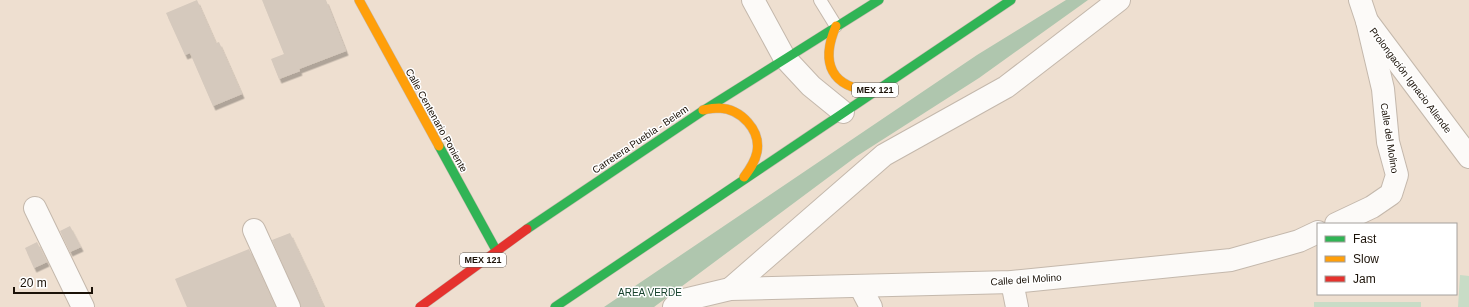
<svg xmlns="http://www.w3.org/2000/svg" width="1469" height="307" viewBox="0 0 1469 307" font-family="Helvetica,sans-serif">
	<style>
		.green { fill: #c8dcc6 }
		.forest { fill: #afc6ae }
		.building { fill: #d5c9bd; filter: url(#shadow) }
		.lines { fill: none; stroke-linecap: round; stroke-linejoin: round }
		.lane-casing { stroke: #c4b8ac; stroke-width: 14 }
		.street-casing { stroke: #c4b8ac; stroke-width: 24 }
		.fast-casing { stroke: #c4b8ac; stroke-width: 10 }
		.slow-casing { stroke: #c4b8ac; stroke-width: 10 }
		.jam-casing { stroke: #c4b8ac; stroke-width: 10 }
		.lane { stroke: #fcfaf8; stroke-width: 12 }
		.street { stroke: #fcfaf8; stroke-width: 22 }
		.fast { stroke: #30b455; stroke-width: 9 }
		.slow { stroke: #ff9f0a; stroke-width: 9 }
		.jam { stroke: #e5322d; stroke-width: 9 }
		.labels { text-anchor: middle; stroke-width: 3; stroke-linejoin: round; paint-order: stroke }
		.shield { fill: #fff; stroke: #5f5952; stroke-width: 1 }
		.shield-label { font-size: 9px; font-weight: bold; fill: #1b1208 }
		.street-label { font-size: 10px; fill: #1b1208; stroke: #fff }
		.park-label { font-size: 10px; fill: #16412c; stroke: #fff }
	</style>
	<defs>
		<filter id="shadow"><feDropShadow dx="2.5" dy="4.5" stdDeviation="0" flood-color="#0004"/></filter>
	</defs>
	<rect width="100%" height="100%" fill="#eedfd0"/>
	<!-- green -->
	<g class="green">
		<path d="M1460 275 1469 276V307H1458Z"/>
		<rect x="1314" y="302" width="107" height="5"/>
	</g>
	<!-- forest -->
	<path class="forest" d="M1066 0H1088L979 78 857 156 654 307H604L977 55Z"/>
	<!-- building -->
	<g class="building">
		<path d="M197 0 216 43 219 42 242 94 213 106 190 53 185 55 166 13Z"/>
		<path d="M262 0H326L346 51 299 69 300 71 279 79 271 59 284 54Z"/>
		<path d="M70 226 81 247 70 252 60 231Z"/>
		<path d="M290 233 309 273 324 307H301L272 240Z"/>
		<path d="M37 242 47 262 34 268 25 248Z"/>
		<path d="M249 249 275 307H187L175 279Z"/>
	</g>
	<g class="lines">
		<defs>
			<path id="lane" d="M820 0 836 26"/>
			<g id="street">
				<path d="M753 0 784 57 811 86 843 112"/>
				<path d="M1360 0 1367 21 1469 157"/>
				<path d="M35 208 83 307"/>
				<path d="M1336 224 1372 207 1391 194 1397 175 1388 142 1383 89 1367 21"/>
				<path d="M254 230 289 307"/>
				<path d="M1012 282 1017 307"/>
				<path d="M860 286 871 307"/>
				<path d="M730 289 884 155 1006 87 1119 0"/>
				<path d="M674 307 680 301 730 289 1012 282 1231 260 1299 241 1318 232"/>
			</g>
			<g id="fast">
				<path d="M439 146 496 250"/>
				<path d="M527 229 704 110 879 0"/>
				<path d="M555 307 1011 0"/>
			</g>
			<g id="slow">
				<path d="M359 0 439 146"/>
				<path d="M836 26C820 63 831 88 873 91"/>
				<path d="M703 110C708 109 714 108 719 108 741 109 761 130 757 152 755 162 750 169 744 177"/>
			</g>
			<path id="jam" d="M420 307 527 229"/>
		</defs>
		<!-- lane casing -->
		<use href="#lane" class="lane-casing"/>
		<!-- street casing -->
		<use href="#street" class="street-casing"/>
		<!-- fast casing -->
		<use href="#fast" class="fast-casing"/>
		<!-- slow casing -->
		<use href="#slow" class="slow-casing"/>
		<!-- jam casing -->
		<use href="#jam" class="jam-casing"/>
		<!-- lane -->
		<use href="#lane" class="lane"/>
		<!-- street -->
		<use href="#street" class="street"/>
		<!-- fast -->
		<use href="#fast" class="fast"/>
		<!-- slow -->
		<use href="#slow" class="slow"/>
		<!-- jam -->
		<use href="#jam" class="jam"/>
	</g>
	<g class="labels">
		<!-- shield labels -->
		<g class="shield">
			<rect x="852" y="83" width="46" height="14" rx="3"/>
			<rect x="460" y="253" width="46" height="14" rx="3"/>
		</g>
		<g class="shield-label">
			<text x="875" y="93">MEX 121</text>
			<text x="483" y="263">MEX 121</text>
		</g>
		<!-- street labels -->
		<g class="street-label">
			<text transform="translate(1411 80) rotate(53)" y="4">Prolongación Ignacio Allende</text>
			<text transform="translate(437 120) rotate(61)" y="4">Calle Centenario Poniente</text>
			<text transform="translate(1390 138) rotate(81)" y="4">Calle del Molino</text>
			<text transform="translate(640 139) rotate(-34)" y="4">Carretera Puebla - Belem</text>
			<text transform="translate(1026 279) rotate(-4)" y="4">Calle del Molino</text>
		</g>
		<!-- park labels -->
		<g class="park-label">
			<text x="650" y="296">AREA VERDE</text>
		</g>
	</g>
	<!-- legend -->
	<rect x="1317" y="223" width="140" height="72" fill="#ffffff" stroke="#a4a09c"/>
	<rect x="1325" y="236" width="20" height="6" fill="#30b455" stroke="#a4a09c"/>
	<text x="1353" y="243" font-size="12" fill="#1b1208">Fast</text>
	<rect x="1325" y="256" width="20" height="6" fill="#ff9f0a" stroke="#a4a09c"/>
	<text x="1353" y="263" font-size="12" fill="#1b1208">Slow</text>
	<rect x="1325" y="276" width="20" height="6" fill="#e5322d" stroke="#a4a09c"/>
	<text x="1353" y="283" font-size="12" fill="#1b1208">Jam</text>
	<!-- scale -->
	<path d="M14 287v6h78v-6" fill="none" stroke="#1b1208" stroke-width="2"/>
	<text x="20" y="287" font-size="12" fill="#1b1208" stroke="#ffffff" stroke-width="3" paint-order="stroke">20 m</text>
</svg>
